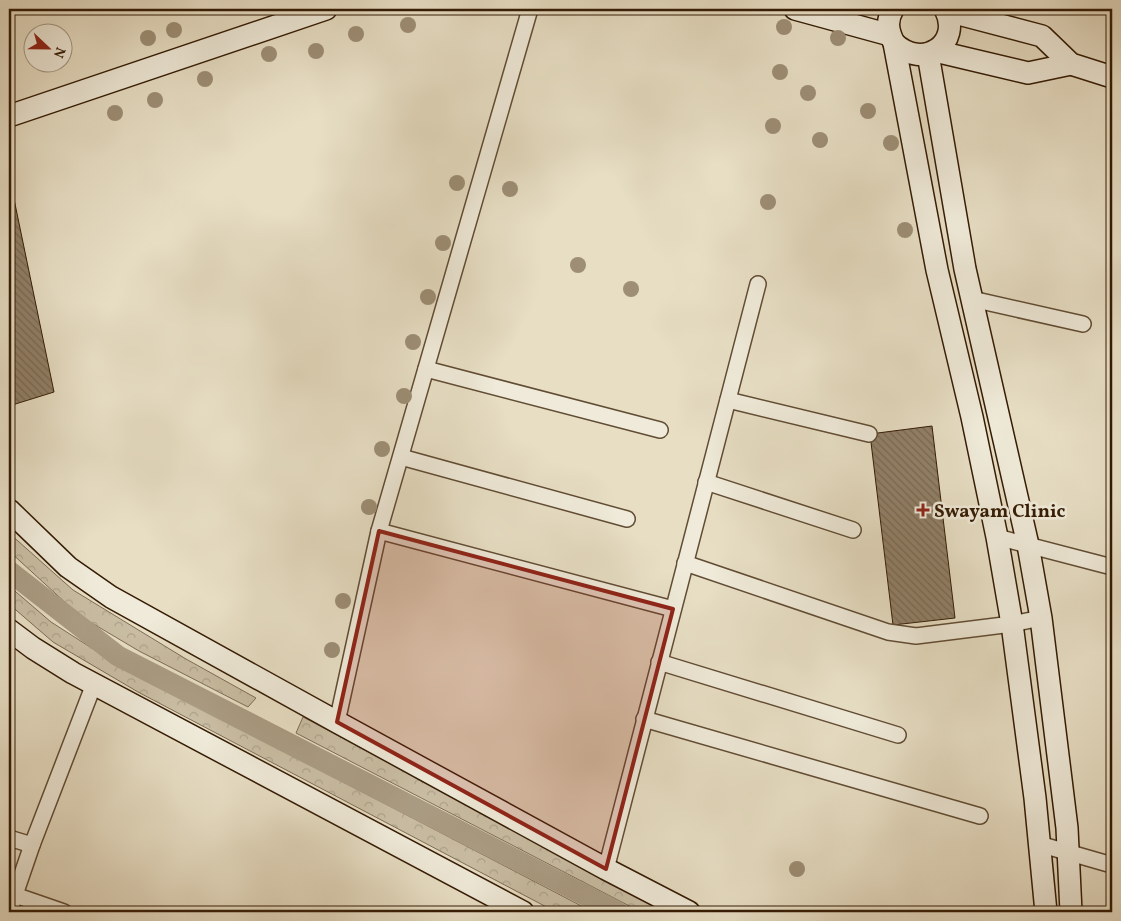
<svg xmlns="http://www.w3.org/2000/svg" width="1121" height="921" viewBox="0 0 1121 921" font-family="Vollkorn,serif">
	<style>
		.forest { fill: url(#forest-crowns); stroke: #7e6c54 }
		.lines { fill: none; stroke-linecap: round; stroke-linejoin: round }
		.canal { stroke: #aa9c83; stroke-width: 21 }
		.building { fill: url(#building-back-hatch); stroke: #341b04 }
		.street-casing { stroke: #614c34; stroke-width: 18 }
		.secondary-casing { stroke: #341b04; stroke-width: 24 }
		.street { stroke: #efead9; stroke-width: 15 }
		.secondary { stroke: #efead9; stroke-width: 21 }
		.tree { fill: #9d8e75 }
		.marked { fill: #8f2418; fill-opacity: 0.2; stroke: #8f2418; stroke-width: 4; stroke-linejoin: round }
		.poi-dot { fill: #8f2418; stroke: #efead9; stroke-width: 2 }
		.labels { text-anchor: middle; stroke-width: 5; stroke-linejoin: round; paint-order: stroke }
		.poi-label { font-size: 19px; font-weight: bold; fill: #341b04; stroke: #efead9; text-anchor: start }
	</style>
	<defs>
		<pattern id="forest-crowns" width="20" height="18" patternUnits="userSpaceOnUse" patternTransform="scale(1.25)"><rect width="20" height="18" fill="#c9bda3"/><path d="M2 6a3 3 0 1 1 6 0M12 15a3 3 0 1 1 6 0" fill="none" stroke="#ada28b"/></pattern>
		<pattern id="building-back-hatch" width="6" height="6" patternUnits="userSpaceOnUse" patternTransform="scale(1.25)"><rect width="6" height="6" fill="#918068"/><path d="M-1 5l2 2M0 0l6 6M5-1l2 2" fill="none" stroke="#776853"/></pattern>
	</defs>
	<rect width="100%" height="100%" fill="#e7dec4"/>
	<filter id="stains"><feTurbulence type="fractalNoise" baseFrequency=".004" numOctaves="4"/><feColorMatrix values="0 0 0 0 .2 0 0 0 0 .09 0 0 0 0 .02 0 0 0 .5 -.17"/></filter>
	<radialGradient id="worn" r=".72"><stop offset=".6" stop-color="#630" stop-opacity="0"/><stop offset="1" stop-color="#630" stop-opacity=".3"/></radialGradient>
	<!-- forest -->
	<g class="forest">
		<path d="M9 533 73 590 186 659 256 698 248 707 139 651 80 616 9 551Z"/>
		<path d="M9 586 51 622 115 663 593 912H556L138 692 53 642 9 604Z"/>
		<path d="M303 717 670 912H641L296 733Z"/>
	</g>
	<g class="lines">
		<!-- canal -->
		<path class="canal" d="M9 571 118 656 618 912"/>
	</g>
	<!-- building -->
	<g class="building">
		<path d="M9 175 54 392 9 406Z"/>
		<path d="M932 426 955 618 893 625 870 434Z"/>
	</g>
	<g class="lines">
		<defs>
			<g id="street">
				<path d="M972 299 1083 324"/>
				<path d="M426 369 660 430"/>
				<path d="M728 400 869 434"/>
				<path d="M401 457 627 519"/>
				<path d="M706 482 853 530"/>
				<path d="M379 531 673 609"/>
				<path d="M997 537 1112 567"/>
				<path d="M685 563 888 632 916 636 1012 624 1041 618"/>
				<path d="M659 662 898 735"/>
				<path d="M644 719 980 816"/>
				<path d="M337 722 379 531 530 9"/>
				<path d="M9 838 32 845"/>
				<path d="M1039 844 1112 865"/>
				<path d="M606 869 758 284"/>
				<path d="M9 893 64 912"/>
				<path d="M9 912 32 845 94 684"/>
			</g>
			<g id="secondary">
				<path d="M795 9 890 35"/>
				<path d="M893 9C886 21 888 31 894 43L937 270 972 417 997 537 1012 624 1035 798 1046 912"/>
				<path d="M947 11 1042 36 1071 64 1112 77"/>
				<path d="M894 43C923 71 963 43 945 9"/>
				<path d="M935 51 1028 73 1071 64"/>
				<path d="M928 54 965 269 1028 545 1041 618 1067 828 1071 912"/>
				<path d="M9 116 326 9"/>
				<path d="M9 510 68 567 111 597 337 722 606 869 689 912"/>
				<path d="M9 630 33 648 73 673 523 912"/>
			</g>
		</defs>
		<!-- street casing -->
		<use href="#street" class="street-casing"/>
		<!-- secondary casing -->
		<use href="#secondary" class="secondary-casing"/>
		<!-- street -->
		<use href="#street" class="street"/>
		<!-- secondary -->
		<use href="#secondary" class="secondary"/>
	</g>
	<!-- trees -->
	<g class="tree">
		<circle cx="408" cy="25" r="8"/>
		<circle cx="784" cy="27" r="8"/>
		<circle cx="174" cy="30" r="8"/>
		<circle cx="356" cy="34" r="8"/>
		<circle cx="148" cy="38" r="8"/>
		<circle cx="838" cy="38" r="8"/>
		<circle cx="316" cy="51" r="8"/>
		<circle cx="269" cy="54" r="8"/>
		<circle cx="780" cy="72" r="8"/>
		<circle cx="205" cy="79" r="8"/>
		<circle cx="808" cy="93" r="8"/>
		<circle cx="155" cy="100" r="8"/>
		<circle cx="868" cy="111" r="8"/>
		<circle cx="115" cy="113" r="8"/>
		<circle cx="773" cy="126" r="8"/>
		<circle cx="820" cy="140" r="8"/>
		<circle cx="891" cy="143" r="8"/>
		<circle cx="457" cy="183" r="8"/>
		<circle cx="510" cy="189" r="8"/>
		<circle cx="768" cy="202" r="8"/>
		<circle cx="905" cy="230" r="8"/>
		<circle cx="443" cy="243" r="8"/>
		<circle cx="578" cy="265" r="8"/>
		<circle cx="631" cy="289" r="8"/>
		<circle cx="428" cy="297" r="8"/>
		<circle cx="413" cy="342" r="8"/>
		<circle cx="404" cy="396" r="8"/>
		<circle cx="382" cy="449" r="8"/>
		<circle cx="369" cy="507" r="8"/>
		<circle cx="343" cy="601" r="8"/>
		<circle cx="332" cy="650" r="8"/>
		<circle cx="797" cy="869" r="8"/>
	</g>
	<!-- marked area -->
	<path class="marked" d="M379 531 673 609 606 869 337 722Z"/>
	<!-- markers -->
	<path class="poi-dot" d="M920.5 502.5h5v5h5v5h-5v5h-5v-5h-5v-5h5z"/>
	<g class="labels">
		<!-- poi labels -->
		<g class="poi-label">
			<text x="934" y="517">Swayam Clinic</text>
		</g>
	</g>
	<!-- margin -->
	<rect width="1121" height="921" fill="none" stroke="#e7dec4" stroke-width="30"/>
	<rect x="10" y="10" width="1101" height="901" fill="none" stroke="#341b04" stroke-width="2.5"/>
	<rect x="15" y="15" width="1091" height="891" fill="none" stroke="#341b04"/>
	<!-- north arrow -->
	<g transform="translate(48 48) rotate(112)"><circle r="24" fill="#efead9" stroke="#a49784"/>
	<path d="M0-4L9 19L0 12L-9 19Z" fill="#8f2418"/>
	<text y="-8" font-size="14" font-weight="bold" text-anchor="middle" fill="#341b04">N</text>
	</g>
	<rect width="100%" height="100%" filter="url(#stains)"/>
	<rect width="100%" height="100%" fill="url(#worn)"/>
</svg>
